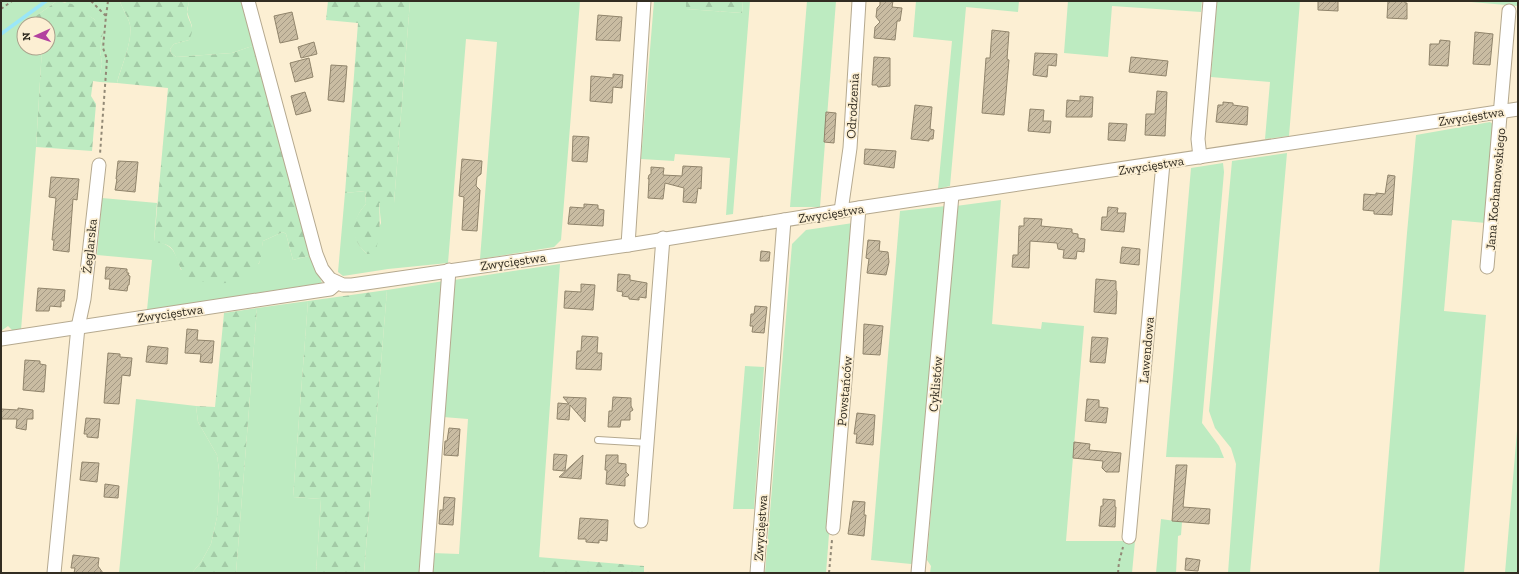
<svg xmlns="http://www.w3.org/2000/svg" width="1519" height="574" viewBox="0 0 1519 574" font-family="'Zilla Slab',serif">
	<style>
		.grass { fill: #bdebc1 }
		.forest { fill: url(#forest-firs) }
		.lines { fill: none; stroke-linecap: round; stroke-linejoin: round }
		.stream { stroke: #9ae6f8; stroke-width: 3.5 }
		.building { fill: url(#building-hatch); stroke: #90846b }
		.service-casing { stroke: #b5a98f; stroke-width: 8 }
		.minor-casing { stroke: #b5a98f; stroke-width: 15 }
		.path { stroke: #928976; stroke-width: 2; stroke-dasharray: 3 3; stroke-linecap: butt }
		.service { stroke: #fff; stroke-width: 6 }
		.minor { stroke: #fff; stroke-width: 13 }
		.labels { text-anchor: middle; stroke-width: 3.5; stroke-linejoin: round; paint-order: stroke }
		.street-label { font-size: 13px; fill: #322d22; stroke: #fcefd3 }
	</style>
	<defs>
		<pattern id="forest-firs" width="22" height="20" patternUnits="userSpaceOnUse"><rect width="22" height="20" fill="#bdebc1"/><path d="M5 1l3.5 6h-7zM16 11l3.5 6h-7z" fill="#a3caa6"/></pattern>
		<pattern id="building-hatch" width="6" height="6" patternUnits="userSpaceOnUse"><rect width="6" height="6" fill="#c9bca2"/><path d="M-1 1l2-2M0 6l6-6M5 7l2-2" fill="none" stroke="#a49984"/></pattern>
	</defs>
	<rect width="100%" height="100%" fill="#fcefd3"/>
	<!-- grass -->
	<g class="grass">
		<path d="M1 1H57L36 16 38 24H24V48H42L36 147 21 330H12L8 326 1 331Z"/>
		<path d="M63 1H120C122 9 128 16 130 25 133 41 121 67 117 83L100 82V74L102 64 100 50 103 32 94 19Z"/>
		<path d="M189 1H243L255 45 232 53 176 57 171 53 170 49 174 44 189 40 192 26 187 12Z"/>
		<path d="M410 1H580L561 240 554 247 480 259 497 42 466 39 448 263 388 269 343 276 338 272 345 193 365 191 366 204C351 221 350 238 367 254L381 223 379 202 394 203Z"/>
		<path d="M654 1H686V9L742 13 743 1H750L733 214 726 215 730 158 675 154 674 161 641 159Z"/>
		<path d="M807 1H836L820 207H790Z"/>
		<path d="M916 1H1019L1018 12 966 7 950 186 938 189 952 41 913 37Z"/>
		<path d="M1068 1H1202L1201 12 1112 6 1108 57 1064 53Z"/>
		<path d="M1217 1H1300L1289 136 1265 139 1270 82 1211 77Z"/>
		<path d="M1471 1H1518V6L1471 2Z"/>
		<path d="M1490 122 1495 126 1486 223 1452 220 1444 311 1486 315 1464 573H1379L1407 233 1416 135Z"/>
		<path d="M1287 153 1250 573H1228L1236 464 1231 448 1215 428 1209 411 1232 161Z"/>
		<path d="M1223 163 1224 172 1202 423 1219 446 1224 458 1166 457 1191 168Z"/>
		<path d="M102 198 157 203 154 241C174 245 175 252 181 270L259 264 263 241 283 232 286 234 293 260 312 255 322 283 147 310 152 260 97 255Z"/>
		<path d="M1001 200 992 324 1041 329 1042 322 1084 326 1066 541H1135L1132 573H930L931 566 927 560 956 206Z"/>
		<path d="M946 206 916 561 911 564 871 560 900 211Z"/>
		<path d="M853 223 826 573H765L792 244 806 230Z"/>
		<path d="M560 264 538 573H430L432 553 459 554 468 419 443 417 454 280Z"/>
		<path d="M444 281 422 573H364L387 290Z"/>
		<path d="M308 301 293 497 321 499 316 573H236L257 308Z"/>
		<path d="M745 366 764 367 754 509H733Z"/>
		<path d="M136 399 196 406 198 422 217 455 220 478 217 517 211 544 201 562 192 573H119Z"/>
		<path d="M1518 419V573H1505Z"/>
		<path d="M1161 519 1182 522 1181 535 1178 536 1176 573H1156Z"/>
	</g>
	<!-- forest -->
	<g class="forest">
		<path d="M57 1 72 4 94 19 100 25 103 32 100 50 102 64 100 74V82L93 81 91 96 96 104 92 151 36 147 42 48H48V24H38L36 16Z"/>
		<path d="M120 1H189C189 4 187 8 187 11 187 22 197 25 189 40L174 44 170 49 171 53 176 57 232 53 255 45 312 255 293 260 286 234 283 232 263 241C262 249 262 258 258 265 247 290 210 283 189 280 186 276 183 273 181 269 172 252 178 245 154 242L168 88 117 83C121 67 133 41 130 25 128 16 122 9 120 1Z"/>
		<path d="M328 1H410L394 203H379C380 220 381 238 374 254H367C349 237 350 222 366 204L365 191 345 193 358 23 326 20Z"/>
		<path d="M686 1H743L742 13 686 9Z"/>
		<path d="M387 290 364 573H316L321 499 293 497 308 301Z"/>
		<path d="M257 308 236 573H192L201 562 211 544 217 517 220 478 217 455 198 422 196 406 215 407 224 313Z"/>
		<path d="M538 557 644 566V573H538Z"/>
	</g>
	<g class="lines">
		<!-- stream -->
		<path class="stream" d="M1 34 46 1"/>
	</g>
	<!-- building -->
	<g class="building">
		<path d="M880 1H893L892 7 902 8 900 21H897L895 40 874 38 875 27 880 22 876 17 877 8 880 5Z"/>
		<path d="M1318 1H1338V11L1318 10Z"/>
		<path d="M1388 1H1405V3H1407V19L1387 18Z"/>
		<path d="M292 12 298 39 280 43 274 16Z"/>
		<path d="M598 15 622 17 620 41 596 40Z"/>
		<path d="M992 30 1009 32 1007 59 1009 60 1004 115 982 113 986 58H990Z"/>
		<path d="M1475 32 1493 34 1490 65 1473 64Z"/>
		<path d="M1440 40 1450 41 1448 66 1429 65 1430 44H1439Z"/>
		<path d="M314 42 317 54 301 58 298 47Z"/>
		<path d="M1035 53 1057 54 1056 66 1048 65 1047 77 1033 75Z"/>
		<path d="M874 57 890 58V86L878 87 877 85H872Z"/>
		<path d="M1131 57 1168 61 1166 76 1129 72Z"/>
		<path d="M309 58 313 77 295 82 290 63Z"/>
		<path d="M331 65 347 66 344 102 328 100Z"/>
		<path d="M613 74 623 75 622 88 613 87 612 103 590 101 591 76 613 78Z"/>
		<path d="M1157 91 1167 92 1165 136 1145 135 1146 114H1155Z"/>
		<path d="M305 92 311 111 296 115 291 96Z"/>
		<path d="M1080 96 1093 97 1092 117H1066L1067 100 1080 101Z"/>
		<path d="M1223 102 1233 103V105L1248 107 1247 125 1216 122 1218 105H1223Z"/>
		<path d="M915 105 932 107 930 129 934 130 933 139H929V141L911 139Z"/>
		<path d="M1030 109 1044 110 1043 121H1051L1050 133 1028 131Z"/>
		<path d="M826 112 836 113 834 143 824 142Z"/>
		<path d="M1109 123 1127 124 1125 141 1108 140Z"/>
		<path d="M573 136 589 137 587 162 572 161Z"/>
		<path d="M865 149 896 151 894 168 864 164Z"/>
		<path d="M462 159 482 161 481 174 477 177 476 186 480 190 477 231 462 230 464 197 459 196Z"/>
		<path d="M118 161 138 162 135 192 115 190 117 179H116Z"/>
		<path d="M683 166 702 167 701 189 698 188 696 203 683 202 684 188 665 183 663 199 648 198 649 179H648L649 175 651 174V167L664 168 663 175 682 176Z"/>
		<path d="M1388 175 1395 176 1392 215 1374 214V211L1363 210 1364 194 1376 195V193L1385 194Z"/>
		<path d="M51 177 79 179 77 200 73 199 69 252 53 250 54 240H52L56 198 49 197Z"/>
		<path d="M584 204 598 205V209L604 210 603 226 568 224 570 207 584 208Z"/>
		<path d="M1108 207 1118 208 1117 213H1126L1124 232 1101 230 1102 217H1107Z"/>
		<path d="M1024 218 1042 219 1041 226 1072 229V233L1078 234V238L1085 239 1084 252 1077 251 1076 259 1063 258 1064 250 1058 249 1057 243 1030 241 1029 268 1012 267 1013 255H1018L1019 226H1024Z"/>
		<path d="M868 240 880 241 879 251 888 252 889 262 886 275 867 273 869 259 866 258Z"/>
		<path d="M1122 247 1140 249 1139 265 1120 263Z"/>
		<path d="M761 251 770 252 769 261H760Z"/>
		<path d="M106 267 127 269V273H129L128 275 130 276 129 285H128L127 291 109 289 110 279H105Z"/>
		<path d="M618 274 630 275V280L647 283 646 298 639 297V300L629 299V297L622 296 623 292 617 291Z"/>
		<path d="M1096 279 1116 281V290L1117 291 1116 314 1094 312Z"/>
		<path d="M581 284 595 285 593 310 564 308 565 291 581 292Z"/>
		<path d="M38 288 65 290 64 301H61V307L50 306 49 311H36Z"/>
		<path d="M755 306 767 307 764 333 752 332 753 326H750L751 314H754Z"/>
		<path d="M864 324 883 326 880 355 863 354Z"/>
		<path d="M187 329 198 330 197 340 214 341 212 363 200 362 201 354 185 353Z"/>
		<path d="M582 336 598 337 597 353H602L601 370 576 369 577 351H581Z"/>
		<path d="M1092 337 1108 338 1105 363 1090 362Z"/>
		<path d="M148 346 168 348 167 364 146 362Z"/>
		<path d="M108 353 120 354V357L132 358 130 376 122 375 119 404 104 403Z"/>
		<path d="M25 360 40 361V364L46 365 44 392 23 390Z"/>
		<path d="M563 397 586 398 585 422 570 405 569 420 557 419 558 403 569 404Z"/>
		<path d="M613 397 631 398V406L633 410 630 412V420H621L620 427H608L609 411H612Z"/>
		<path d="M1087 399 1099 400V407L1108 408 1106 423 1085 421Z"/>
		<path d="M18 408 33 410V419H27L26 430 16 428 17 419H1V409L18 410Z"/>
		<path d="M857 413 875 415 873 445 856 443 857 434H854Z"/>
		<path d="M86 418 100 419 98 438 87 437V434H84Z"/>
		<path d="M449 428 460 429 458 456 444 455 445 441H447Z"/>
		<path d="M1074 442 1090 444 1089 450 1121 453 1119 472H1106L1102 468 1103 461 1073 458Z"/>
		<path d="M554 454 567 455 565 471 553 470Z"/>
		<path d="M583 455 581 479 559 477Z"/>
		<path d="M606 455H618V463L626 464V472L629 475 625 478V486L606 484 607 470H605Z"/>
		<path d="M82 462 99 463 97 482 80 480Z"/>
		<path d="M1176 465H1187L1183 507 1210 509 1209 524 1172 521Z"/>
		<path d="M105 484 119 486 118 498 104 497Z"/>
		<path d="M444 497 455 498 453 525 439 524 440 510H443Z"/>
		<path d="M1103 499 1115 500V507H1116L1115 527 1099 526 1101 506H1103Z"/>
		<path d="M853 501 865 502 864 515H866L864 536 848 534Z"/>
		<path d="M580 518 608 520 607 541 599 540V543L586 542V539H578Z"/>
		<path d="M73 555 99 558 98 566 103 573H74L75 568H71Z"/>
		<path d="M1186 558 1200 560 1198 571 1185 570Z"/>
	</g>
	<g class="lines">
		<defs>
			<path id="service" d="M598 440 648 443"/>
			<g id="minor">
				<path d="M248 1 316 254 322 269 330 279 343 285H352L628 245 859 208 1518 109"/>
				<path d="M1200 157 1198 139 1210 1"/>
				<path d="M841 211 850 148 859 1"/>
				<path d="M628 245 644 1"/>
				<path d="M1487 267 1509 11"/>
				<path d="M1 339 323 290 330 289 337 283"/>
				<path d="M641 521 663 238"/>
				<path d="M833 528 859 208"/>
				<path d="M1129 537 1163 163"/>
				<path d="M54 573 78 327 84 299 99 165"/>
				<path d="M426 573 449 270"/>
				<path d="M757 573 784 220"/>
				<path d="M918 573 952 195"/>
			</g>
		</defs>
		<!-- service casing -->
		<use href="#service" class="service-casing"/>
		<!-- minor casing -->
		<use href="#minor" class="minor-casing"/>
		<!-- path -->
		<g class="path">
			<path d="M91 1 106 16 103 48 107 59 100 154"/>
			<path d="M1 9 12 1"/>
			<path d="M106 16 108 1"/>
			<path d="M829 573 832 540"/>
			<path d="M1118 573 1119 562 1123 547"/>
		</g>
		<!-- service -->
		<use href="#service" class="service"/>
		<!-- minor -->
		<use href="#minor" class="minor"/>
	</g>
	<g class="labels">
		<!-- street labels -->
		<g class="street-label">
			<text transform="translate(852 106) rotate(-87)" y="5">Odrodzenia</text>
			<text transform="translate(1471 116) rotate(-9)" y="5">Zwycięstwa</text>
			<text transform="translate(1151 165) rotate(-9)" y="5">Zwycięstwa</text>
			<text transform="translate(1495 189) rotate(-85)" y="5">Jana Kochanowskiego</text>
			<text transform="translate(831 213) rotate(-9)" y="5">Zwycięstwa</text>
			<text transform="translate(89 246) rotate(-84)" y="5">Żeglarska</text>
			<text transform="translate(513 261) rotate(-8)" y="5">Zwycięstwa</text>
			<text transform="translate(170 313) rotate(-8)" y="5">Zwycięstwa</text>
			<text transform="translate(1146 350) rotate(-85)" y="5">Lawendowa</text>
			<text transform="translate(935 384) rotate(-85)" y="5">Cyklistów</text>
			<text transform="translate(844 391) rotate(-85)" y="5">Powstańców</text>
			<text transform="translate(760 528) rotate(-86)" y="5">Zwycięstwa</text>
		</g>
	</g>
	<!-- border -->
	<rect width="1519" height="574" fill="none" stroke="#322d22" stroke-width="4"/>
	<!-- north arrow -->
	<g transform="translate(36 36) rotate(267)"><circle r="19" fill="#fcefd3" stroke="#aba18c"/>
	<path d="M0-3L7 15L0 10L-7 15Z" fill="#b2429f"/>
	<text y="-6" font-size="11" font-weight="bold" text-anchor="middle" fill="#322d22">N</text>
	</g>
</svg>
